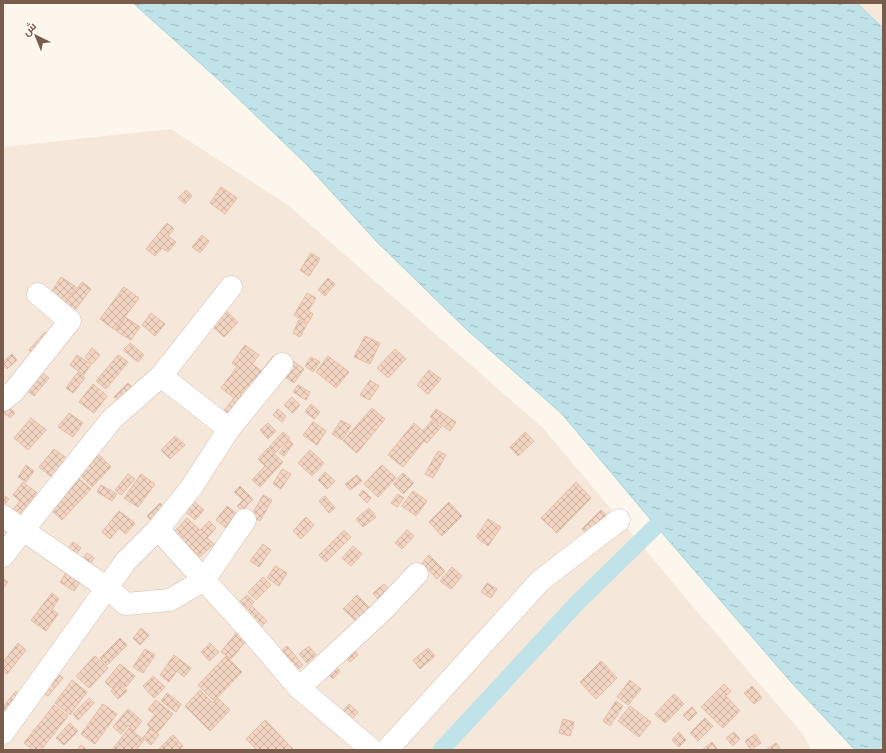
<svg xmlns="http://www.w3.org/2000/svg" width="886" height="753" viewBox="0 0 886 753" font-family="Manrope,Cairo,sans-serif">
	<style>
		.residential { fill: #f5e8da }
		.water { fill: url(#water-ripples); stroke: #a5d3da }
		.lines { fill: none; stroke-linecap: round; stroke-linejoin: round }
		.canal { stroke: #bfe3e8; stroke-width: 17 }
		.building { fill: url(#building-cross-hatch); stroke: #e6bba3 }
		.minor-casing { stroke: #d1beb0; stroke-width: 23 }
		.minor { stroke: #fff; stroke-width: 22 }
	</style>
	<defs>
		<pattern id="water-ripples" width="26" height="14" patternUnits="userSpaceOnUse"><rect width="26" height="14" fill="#bfe3e8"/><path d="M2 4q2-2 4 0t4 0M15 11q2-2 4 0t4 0" fill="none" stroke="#a0bbbe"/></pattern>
		<pattern id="building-cross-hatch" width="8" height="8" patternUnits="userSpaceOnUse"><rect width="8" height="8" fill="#f3d5c3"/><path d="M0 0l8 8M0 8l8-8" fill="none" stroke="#cab0a1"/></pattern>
	</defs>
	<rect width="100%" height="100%" fill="#fdf6ec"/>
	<!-- residential -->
	<g class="residential">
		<path d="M857 3H883V28L873 17Z"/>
		<path d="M171 129 289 206 543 428 701 616 803 734 811 750H3V147Z"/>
	</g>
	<!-- water -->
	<path class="water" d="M133 3H857L883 28V750H855L791 682 656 526 562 414 466 329 376 241 307 165 221 82Z"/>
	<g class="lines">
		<!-- canal -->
		<path class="canal" d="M441 750 577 603 656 526"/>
	</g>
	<!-- building -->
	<g class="building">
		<path d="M221 187 237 198 225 214 210 203Z"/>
		<path d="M186 190 192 196 185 204 178 198Z"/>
		<path d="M167 223 174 229 168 236 176 242 168 252 162 248 155 256 146 249Z"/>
		<path d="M202 235 209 241 200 253 192 247Z"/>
		<path d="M311 253 320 259 309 276 300 270Z"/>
		<path d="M61 277 76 287 62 307 47 298Z"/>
		<path d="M328 278 335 284 325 296 318 290Z"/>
		<path d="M82 282 91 289 71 315 62 308Z"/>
		<path d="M124 287 139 298 115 330 100 319Z"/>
		<path d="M307 293 316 298 308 311 313 314 308 323 294 315Z"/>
		<path d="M224 309 238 322 224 337 210 324Z"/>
		<path d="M151 313 165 324 155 336 142 325Z"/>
		<path d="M125 317 140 327 131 340 116 331Z"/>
		<path d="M299 320 307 324 300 337 293 333Z"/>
		<path d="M45 332 53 340 37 358 29 350Z"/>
		<path d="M365 336 380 343 370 364 354 357Z"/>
		<path d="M130 343 144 355 138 362 123 350Z"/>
		<path d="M245 345 259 355 252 364 262 371 273 356 280 362 257 391 248 385 240 396 248 402 230 426 219 417 234 398 221 388 237 367 232 363Z"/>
		<path d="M92 348 100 355 92 364 85 357Z"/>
		<path d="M395 349 406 359 388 378 377 368Z"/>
		<path d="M12 354 17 360 7 369 3 365V362Z"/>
		<path d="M77 355 91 364 84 375 70 365Z"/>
		<path d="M118 355 128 362 106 389 96 381Z"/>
		<path d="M328 356 349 372 336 388 316 372Z"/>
		<path d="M311 357 320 362 313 372 305 366Z"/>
		<path d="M289 358 304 369 294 383 279 373Z"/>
		<path d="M429 370 441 379 428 394 417 385Z"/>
		<path d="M40 371 49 378 34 396 25 389Z"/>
		<path d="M78 372 85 378 73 393 66 388Z"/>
		<path d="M370 380 379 386 369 400 360 395Z"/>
		<path d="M128 383 137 392 123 406 114 397Z"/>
		<path d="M93 384 107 396 94 413 79 402Z"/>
		<path d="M298 385 310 392 306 400 293 392Z"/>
		<path d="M292 397 300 405 293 413 284 405Z"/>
		<path d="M3 402 15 413 10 418 3 412Z"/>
		<path d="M311 404 320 412 314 419 305 412Z"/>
		<path d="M372 408 385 419 357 453 343 441Z"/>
		<path d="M278 409 286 416 282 422 273 415Z"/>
		<path d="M436 409 456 422 450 431 430 417Z"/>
		<path d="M69 413 83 423 73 437 58 427Z"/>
		<path d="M31 418 46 430 28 450 14 438Z"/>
		<path d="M341 420 351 426 342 440 332 434Z"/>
		<path d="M432 420 441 427 427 443 424 441 403 467 388 455 414 423 423 431Z"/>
		<path d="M313 422 326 431 317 445 303 435Z"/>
		<path d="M268 423 276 431 268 439 260 430Z"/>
		<path d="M283 432 290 438 275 453 269 447Z"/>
		<path d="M525 432 534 441 518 456 510 447Z"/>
		<path d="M175 436 185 445 170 459 161 450Z"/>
		<path d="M289 440 293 444 284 456 279 453Z"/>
		<path d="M268 448 283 462 260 487 252 480 265 466 258 459Z"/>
		<path d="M54 449 69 460 54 479 39 467Z"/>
		<path d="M310 450 324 463 312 476 298 463Z"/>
		<path d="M438 451 446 455 433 478 425 474Z"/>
		<path d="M99 455 111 467 92 487 80 475Z"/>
		<path d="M26 465 34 471 26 482 18 477Z"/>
		<path d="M382 465 396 478 378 497 364 484Z"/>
		<path d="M282 469 291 474 281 489 273 484Z"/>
		<path d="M325 472 335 481 327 489 318 480Z"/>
		<path d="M403 473 414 483 403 494 393 484Z"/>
		<path d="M128 474 135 479 121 495 115 490Z"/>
		<path d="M141 474 155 484 138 507 124 498Z"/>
		<path d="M357 475 362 481 350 490 345 484Z"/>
		<path d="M77 477 91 489 62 520 49 508Z"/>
		<path d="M23 482 37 493 16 518 10 513 20 501 13 495Z"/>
		<path d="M576 482 591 498 557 533 541 518Z"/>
		<path d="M101 485 117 494 112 501 97 492Z"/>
		<path d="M240 486 253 499 242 511 237 506 243 500 234 492Z"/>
		<path d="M363 490 371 498 367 503 359 495Z"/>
		<path d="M413 491 427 501 416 516 402 506Z"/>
		<path d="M398 494 404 498 397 507 391 503Z"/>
		<path d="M3 495 9 499 3 506Z"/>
		<path d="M263 495 272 500 260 521 251 516Z"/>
		<path d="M188 496 204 510 195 520 179 506Z"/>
		<path d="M325 496 335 508 329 513 319 501Z"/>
		<path d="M449 502 462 516 442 536 429 522Z"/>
		<path d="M160 503 168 511 155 524 147 516Z"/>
		<path d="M227 506 240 516 229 530 216 520Z"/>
		<path d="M369 508 376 517 363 527 356 519Z"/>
		<path d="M601 510 610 519 592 538 582 529Z"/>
		<path d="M119 511 135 523 126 534 119 528 110 539 102 532Z"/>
		<path d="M306 517 314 525 301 539 293 531Z"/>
		<path d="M187 518 200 530 209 521 216 528 207 538 214 544 200 557 174 532Z"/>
		<path d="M488 519 501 527 488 546 476 537Z"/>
		<path d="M344 530 351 537 326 562 319 555Z"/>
		<path d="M407 530 414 536 402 549 395 543Z"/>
		<path d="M73 542 81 548 73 559 65 553Z"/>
		<path d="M263 544 271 550 259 567 250 561Z"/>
		<path d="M353 546 362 554 351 566 342 558Z"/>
		<path d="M87 553 94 558 87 569 79 564Z"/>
		<path d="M429 555 445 571 437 579 422 563Z"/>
		<path d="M275 566 287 573 279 586 267 578Z"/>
		<path d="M70 567 84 576 74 591 60 582Z"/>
		<path d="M452 567 462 576 451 589 440 581Z"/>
		<path d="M263 577 271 585 256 600 248 592Z"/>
		<path d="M3 578 8 582 3 588Z"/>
		<path d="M487 583 497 589 491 598 481 592Z"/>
		<path d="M384 584 392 592 380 602 373 593Z"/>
		<path d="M52 593 59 599 52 609 58 614 46 631 31 620Z"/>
		<path d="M247 595 254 602 243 612 236 605Z"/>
		<path d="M357 595 369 607 356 621 343 609Z"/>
		<path d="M252 606 267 621 258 630 243 615Z"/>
		<path d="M141 628 149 635 140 645 133 638Z"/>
		<path d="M237 632 247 640 231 659 221 652Z"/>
		<path d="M120 638 127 645 107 665 100 658Z"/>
		<path d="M18 643 26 650 7 674 3 671V662Z"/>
		<path d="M210 643 219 652 209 661 201 652Z"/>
		<path d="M287 646 303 665 290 676 280 652Z"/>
		<path d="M309 646 316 655 307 663 299 654Z"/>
		<path d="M351 646 358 655 350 662 343 653Z"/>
		<path d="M428 648 435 656 420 669 413 660Z"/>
		<path d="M145 649 155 655 143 673 133 667Z"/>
		<path d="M174 655 191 668 184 677 177 671 169 682 160 675Z"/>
		<path d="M95 656 108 668 89 688 76 676Z"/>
		<path d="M226 656 242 672 214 701 198 685Z"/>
		<path d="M601 661 617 678 596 699 580 682Z"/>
		<path d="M120 664 135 676 126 687 120 681 113 689 105 682Z"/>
		<path d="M332 664 340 671 333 679 325 671Z"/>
		<path d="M54 671 63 678 48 696 45 694Z"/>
		<path d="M153 676 165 687 154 698 143 686Z"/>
		<path d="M72 680 87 692 70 715 55 703Z"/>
		<path d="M630 680 641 689 628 705 617 697Z"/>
		<path d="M120 683 127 691 118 699 111 691Z"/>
		<path d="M724 684 731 691 726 696 740 711 723 728 701 707Z"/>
		<path d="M752 686 762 698 754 704 744 693Z"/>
		<path d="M200 690 213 703 218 698 230 710 210 731 185 706Z"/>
		<path d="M16 691 24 698 10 714 3 708V707Z"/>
		<path d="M167 693 181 704 176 712 161 701Z"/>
		<path d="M674 694 684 704 665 723 655 714Z"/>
		<path d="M89 698 94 703 78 720 73 714Z"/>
		<path d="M156 700 173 714 157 733 147 725 155 715 148 709Z"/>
		<path d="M616 701 623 706 610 726 603 721Z"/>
		<path d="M103 704 117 714 95 744 81 734Z"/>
		<path d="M349 704 358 712 350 721 341 713Z"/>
		<path d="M54 705 68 716 41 750H33L24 743Z"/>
		<path d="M630 706 651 722 639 737 618 721Z"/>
		<path d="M692 707 697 713 689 721 683 715Z"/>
		<path d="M128 709 142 721 134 731 128 726 121 734 113 727Z"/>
		<path d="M705 718 713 726 698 741 690 733Z"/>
		<path d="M563 719 574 722 570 736 559 733Z"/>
		<path d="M265 720 294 750H257L246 739Z"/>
		<path d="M70 723 78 731 64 745 56 738Z"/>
		<path d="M129 728 144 740 136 750H112Z"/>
		<path d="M150 728 159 735 151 745 143 738Z"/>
		<path d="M679 732 686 740 679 747 672 740Z"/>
		<path d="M734 732 740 739 733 746 726 738Z"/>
		<path d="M755 734 761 743 751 750 745 741Z"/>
		<path d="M173 735 183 746 179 750H158Z"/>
		<path d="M712 742 718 750H702Z"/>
		<path d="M776 743 781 750H766Z"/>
		<path d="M81 745 87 750H77Z"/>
	</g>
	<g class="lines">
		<defs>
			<g id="minor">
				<path d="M161 376 229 429"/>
				<path d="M3 400 14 391 70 321 38 294"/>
				<path d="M3 516 107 588 126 604 170 600 204 580 246 626 299 688 372 750"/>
				<path d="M158 529 204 580 245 520"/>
				<path d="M3 556 23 530 112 419 161 376 231 287"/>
				<path d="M299 688 382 611 417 574"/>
				<path d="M3 733 126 561 158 529 191 488 229 429 282 364"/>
				<path d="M387 750 540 581 619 520"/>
			</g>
		</defs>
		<!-- minor casing -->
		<use href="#minor" class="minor-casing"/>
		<!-- minor -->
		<use href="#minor" class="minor"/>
	</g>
	<!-- border -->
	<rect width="886" height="753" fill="none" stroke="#7a5c4d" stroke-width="8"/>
	<!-- north arrow -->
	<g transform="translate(36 36) rotate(317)" stroke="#fffaf3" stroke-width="3" paint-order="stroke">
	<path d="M0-3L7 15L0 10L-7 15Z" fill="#7a5c4d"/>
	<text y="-6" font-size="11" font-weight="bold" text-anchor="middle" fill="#7a5c4d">ش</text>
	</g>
</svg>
